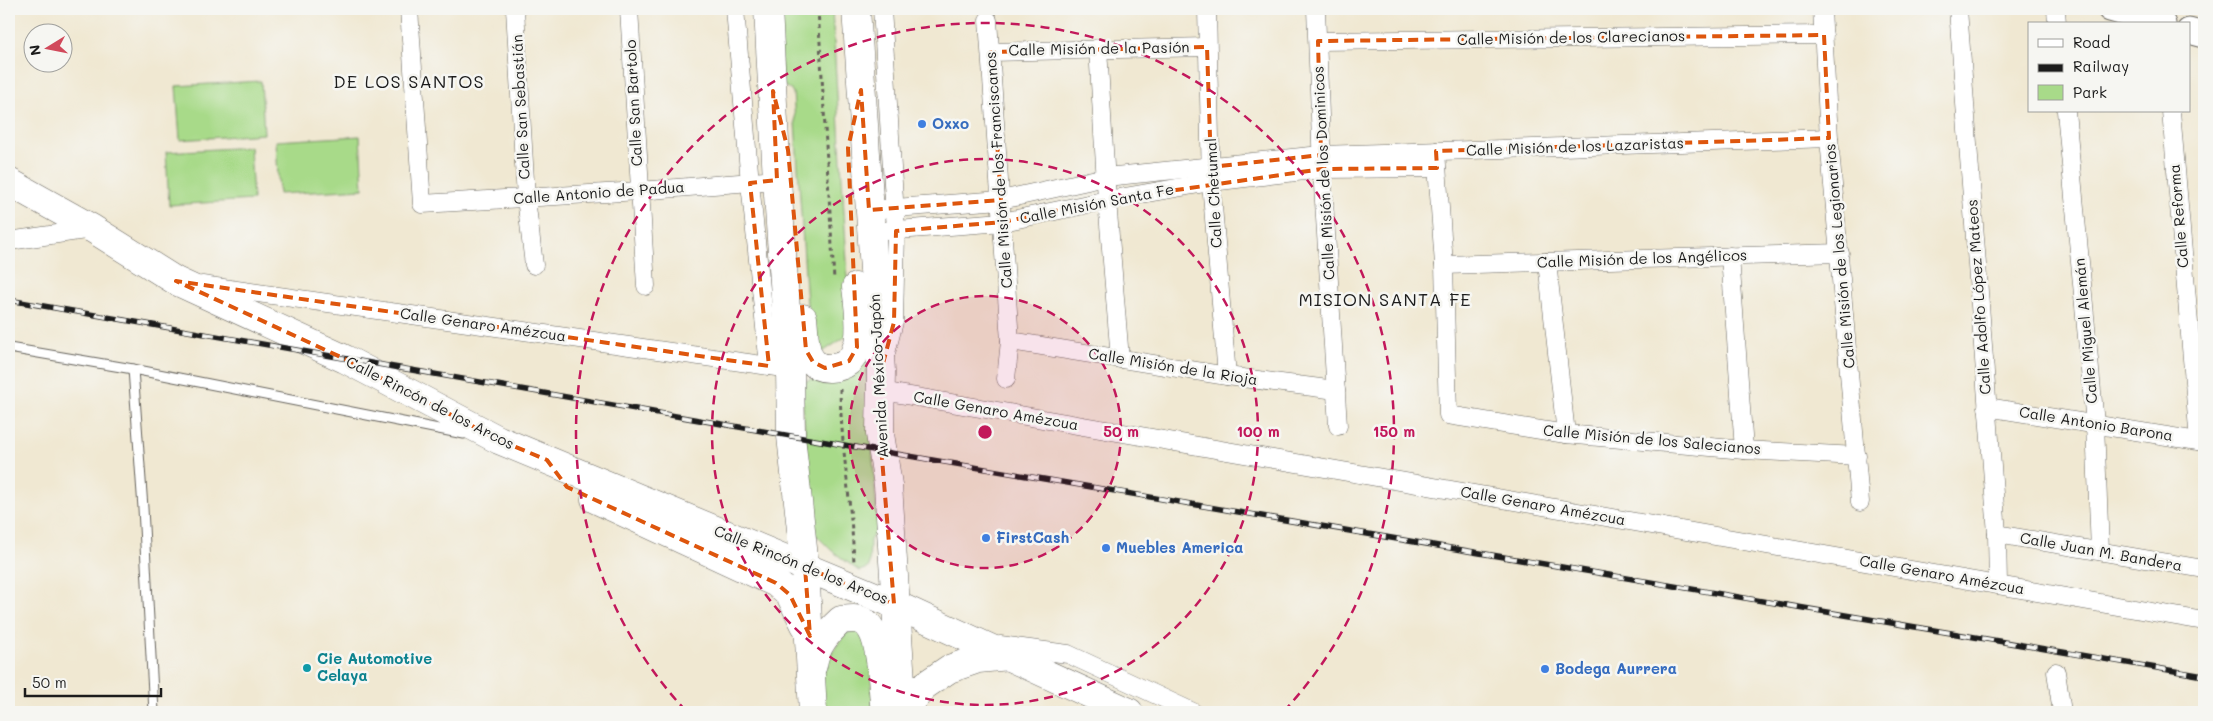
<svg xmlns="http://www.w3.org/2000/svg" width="2213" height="721" viewBox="0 0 2213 721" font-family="Mali,sans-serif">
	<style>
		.green { fill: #a8da89; stroke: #627b52 }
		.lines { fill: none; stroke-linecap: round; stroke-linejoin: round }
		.lane-casing { stroke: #66635c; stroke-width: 11 }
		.street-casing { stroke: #66635c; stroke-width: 19 }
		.secondary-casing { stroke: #66635c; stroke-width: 27 }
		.primary-casing { stroke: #66635c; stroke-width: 29 }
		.path { stroke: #66635c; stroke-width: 3; stroke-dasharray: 4 4; stroke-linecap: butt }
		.lane { stroke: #fff; stroke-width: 9 }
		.street { stroke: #fff; stroke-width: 18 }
		.secondary { stroke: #fff; stroke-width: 25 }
		.primary { stroke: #fff; stroke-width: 28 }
		.rail-casing { stroke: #1c1c1c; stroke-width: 5.5 }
		.rail { stroke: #f6f6f2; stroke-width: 4; stroke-dasharray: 11; stroke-linecap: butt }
		.marked { fill: none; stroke: #de560d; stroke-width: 4; stroke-dasharray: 10 6; stroke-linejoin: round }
		.ring { fill: none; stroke: #c2185b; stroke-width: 2.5; stroke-dasharray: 9 6 }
		.shop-dot { fill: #3f7fe0; stroke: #f6f6f2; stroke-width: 2 }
		.culture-dot { fill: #0f9aa8; stroke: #f6f6f2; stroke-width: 2 }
		.labels { text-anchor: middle; stroke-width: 5; stroke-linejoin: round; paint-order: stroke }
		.street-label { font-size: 15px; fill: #1c1c1c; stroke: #f6f6f2 }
		.shop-label { font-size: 15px; font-weight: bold; fill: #366cbe; stroke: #f6f6f2; text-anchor: start }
		.culture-label { font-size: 15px; font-weight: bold; fill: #0d838f; stroke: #f6f6f2; text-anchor: start }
		.quarter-label { font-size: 18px; letter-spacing: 1px; fill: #1c1c1c; stroke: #f6f6f2 }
		.centre { fill: #c2185b; stroke: #f6f6f2; stroke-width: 2.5 }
		.ring-label { font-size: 15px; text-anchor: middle; font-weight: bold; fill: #c2185b; stroke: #f6f6f2; stroke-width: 5; stroke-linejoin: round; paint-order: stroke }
	</style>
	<rect width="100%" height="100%" fill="#f6f6f2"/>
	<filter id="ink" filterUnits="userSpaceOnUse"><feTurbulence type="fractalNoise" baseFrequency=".02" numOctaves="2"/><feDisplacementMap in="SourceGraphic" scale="10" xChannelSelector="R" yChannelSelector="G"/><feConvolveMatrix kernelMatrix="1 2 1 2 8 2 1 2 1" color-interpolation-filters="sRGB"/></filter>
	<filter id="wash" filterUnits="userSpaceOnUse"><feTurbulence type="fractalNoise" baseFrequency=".0096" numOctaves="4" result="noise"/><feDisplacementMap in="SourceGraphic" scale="20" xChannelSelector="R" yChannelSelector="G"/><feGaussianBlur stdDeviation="1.12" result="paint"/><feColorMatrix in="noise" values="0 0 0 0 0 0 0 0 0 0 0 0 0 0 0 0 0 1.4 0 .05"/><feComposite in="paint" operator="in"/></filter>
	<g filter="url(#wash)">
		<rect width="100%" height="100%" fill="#f0e8d2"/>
		<!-- green -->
		<g class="green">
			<path d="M777 9H832L851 330 845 337 821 353 809 334 793 92 782 84Z"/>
			<path d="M261 81 264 134 180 140 176 86Z"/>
			<path d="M360 136 363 189 279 194 276 141Z"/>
			<path d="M250 147 253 200 169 205 166 152Z"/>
			<path d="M865 349 878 527 870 540 869 568 859 571 831 550 813 532 801 382 823 377Z"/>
			<path d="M858 630 870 644 873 712H822L819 670 846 633Z"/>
		</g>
	</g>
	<g filter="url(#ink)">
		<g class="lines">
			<defs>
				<g id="lane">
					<path d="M9 348 133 369 464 434"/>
					<path d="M133 369 143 508 154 712"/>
				</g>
				<g id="street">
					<path d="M409 9 422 204 639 191 777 180"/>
					<path d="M515 9 526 198 534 265"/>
					<path d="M629 9 646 286"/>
					<path d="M735 9 750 183 769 366"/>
					<path d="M882 9 896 231 894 322 886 353"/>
					<path d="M1207 9 1211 182 1227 376"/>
					<path d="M1316 9 1322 169 1338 426"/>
					<path d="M1822 9 1829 138 1860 502"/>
					<path d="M1958 9 1997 534 1998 584"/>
					<path d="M2056 9 2057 24"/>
					<path d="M988 20 1010 341 1006 379"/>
					<path d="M1318 41 1824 35"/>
					<path d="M1098 48 1107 200 1120 359"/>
					<path d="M991 52 1207 47"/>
					<path d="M2066 111 2095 424 2100 551"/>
					<path d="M2171 111 2199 441"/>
					<path d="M1436 151 1444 265 1448 415 1566 434 1744 450 1857 456"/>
					<path d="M869 210 1001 200 1106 177 1321 155 1829 138"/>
					<path d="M871 232 1003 222 1107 200 1211 182 1322 169 1437 168"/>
					<path d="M9 241 92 229"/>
					<path d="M1730 256 1744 450"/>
					<path d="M1547 262 1566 434"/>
					<path d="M1444 265 1840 253"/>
					<path d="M202 285 790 369"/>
					<path d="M1010 341 1227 376 1336 390"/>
					<path d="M882 391 2204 621"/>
					<path d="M1987 407 2204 442"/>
					<path d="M1997 534 2204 569"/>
					<path d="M1000 645 1068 654 1193 712"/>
					<path d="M2056 672 2062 712"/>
				</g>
				<g id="secondary">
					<path d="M2110 9 2163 24"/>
					<path d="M2189 31 2204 35"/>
				</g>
				<g id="primary">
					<path d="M768 9 777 180 790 369 791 436 805 567 813 712"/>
					<path d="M856 9 881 371 880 434 888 485 903 712"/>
					<path d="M9 182 93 229 176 281 345 359 499 440 894 604 1129 712"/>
					<path d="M803 318C805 330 803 352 813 362 821 371 839 369 848 362 852 359 855 352 856 349 863 334 858 304 856 287"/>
					<path d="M595 499 776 583 790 595 805 625"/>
					<path d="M813 665C816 645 827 633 841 620 850 619 860 617 867 624 882 638 882 683 884 703"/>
					<path d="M903 712 924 686 949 669 978 659 1009 656"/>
				</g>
			</defs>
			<!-- lane casing -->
			<use href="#lane" class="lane-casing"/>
			<!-- street casing -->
			<use href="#street" class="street-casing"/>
			<!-- secondary casing -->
			<use href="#secondary" class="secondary-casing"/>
			<!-- primary casing -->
			<use href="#primary" class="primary-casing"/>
			<!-- path -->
			<g class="path">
				<path d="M818 9 834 280"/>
				<path d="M840 389C841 448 852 506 854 564"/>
			</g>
			<!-- lane -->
			<use href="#lane" class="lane"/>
			<!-- street -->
			<use href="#street" class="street"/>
			<!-- secondary -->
			<use href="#secondary" class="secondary"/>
			<!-- primary -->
			<use href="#primary" class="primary"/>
			<defs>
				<path id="rail" d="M9 300 791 436 2204 676"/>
			</defs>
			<!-- rail casing -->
			<use href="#rail" class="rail-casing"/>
			<!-- rail -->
			<use href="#rail" class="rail"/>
		</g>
	</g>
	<!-- marked area -->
	<path class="marked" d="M1824 35 1829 138 1436 151 1437 168 1322 169 1107 200 1003 222 896 231 894 322 881 371 880 434 894 604 805 567 810 636 790 595 776 583 567 487 547 460 499 440 345 359 176 281 769 366 750 183 777 180 773 91 788 150 806 350 813 362 825 368 849 361 857 347 848 148 861 90 869 210 1001 200 991 52 1207 47 1211 167 1321 155 1318 41Z"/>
	<!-- distance rings -->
	<circle cx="985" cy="432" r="136" fill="#c2185b" fill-opacity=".12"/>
	<g class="ring">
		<circle cx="985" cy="432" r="136"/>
		<circle cx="985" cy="432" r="273"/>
		<path d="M686 711A409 409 0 1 1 1284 711"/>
	</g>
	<!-- markers -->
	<g class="shop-dot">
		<circle cx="922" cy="124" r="5"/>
		<circle cx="986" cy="538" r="5"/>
		<circle cx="1106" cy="548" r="5"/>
		<circle cx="1545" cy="669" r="5"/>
	</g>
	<circle class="culture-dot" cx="307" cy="668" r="5"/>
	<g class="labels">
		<!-- street labels -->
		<g class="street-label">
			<text transform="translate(1571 38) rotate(-1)" y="5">Calle Misión de los Clarecianos</text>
			<text transform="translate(1099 49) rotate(-1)" y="5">Calle Misión de la Pasión</text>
			<text transform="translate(634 103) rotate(-93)" y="5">Calle San Bartolo</text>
			<text transform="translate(521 107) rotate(-93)" y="5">Calle San Sebastián</text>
			<text transform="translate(1575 147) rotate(-2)" y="5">Calle Misión de los Lazaristas</text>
			<text transform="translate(999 170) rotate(-94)" y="5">Calle Misión de los Franciscanos</text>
			<text transform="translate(1324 173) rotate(-93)" y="5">Calle Misión de los Dominicos</text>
			<text transform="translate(599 193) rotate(-4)" y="5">Calle Antonio de Padua</text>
			<text transform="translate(1214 193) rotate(-93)" y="5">Calle Chetumal</text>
			<text transform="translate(1097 204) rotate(-11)" y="5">Calle Misión Santa Fe</text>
			<text transform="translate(2179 216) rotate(-95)" y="5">Calle Reforma</text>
			<text transform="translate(1840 256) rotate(-95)" y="5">Calle Misión de los Legionarios</text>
			<text transform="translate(1642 259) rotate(-2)" y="5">Calle Misión de los Angélicos</text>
			<text transform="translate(1979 297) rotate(-94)" y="5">Calle Adolfo López Mateos</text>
			<text transform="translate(483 325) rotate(8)" y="5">Calle Genaro Amézcua</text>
			<text transform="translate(2086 331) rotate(-95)" y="5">Calle Miguel Alemán</text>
			<text transform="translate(1173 367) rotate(9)" y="5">Calle Misión de la Rioja</text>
			<text transform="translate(879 376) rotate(-93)" y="5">Avenida México-Japón</text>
			<text transform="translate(430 403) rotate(27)" y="5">Calle Rincón de los Arcos</text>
			<text transform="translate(996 411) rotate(10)" y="5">Calle Genaro Amézcua</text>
			<text transform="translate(2096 424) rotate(9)" y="5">Calle Antonio Barona</text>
			<text transform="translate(1652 440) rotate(5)" y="5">Calle Misión de los Salecianos</text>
			<text transform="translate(1543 506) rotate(10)" y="5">Calle Genaro Amézcua</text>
			<text transform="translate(2101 552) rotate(10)" y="5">Calle Juan M. Bandera</text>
			<text transform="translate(801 565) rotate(22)" y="5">Calle Rincón de los Arcos</text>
			<text transform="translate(1942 575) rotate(10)" y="5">Calle Genaro Amézcua</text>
		</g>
		<!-- shop labels -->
		<g class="shop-label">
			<text x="932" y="129">Oxxo</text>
			<text x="996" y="543">FirstCash</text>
			<text x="1116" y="553">Muebles America</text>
			<text x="1555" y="674">Bodega Aurrera</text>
		</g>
		<!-- culture labels -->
		<g class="culture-label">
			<text x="317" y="664">Cie Automotive<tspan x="317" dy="17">Celaya</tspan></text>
		</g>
		<!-- quarter labels -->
		<g class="quarter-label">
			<text x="409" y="88">DE LOS SANTOS</text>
			<text x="1385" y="306">MISION SANTA FE</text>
		</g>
	</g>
	<circle cx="985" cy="432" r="8" class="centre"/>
	<g class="ring-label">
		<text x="1121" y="437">50 m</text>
		<text x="1258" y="437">100 m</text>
		<text x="1394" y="437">150 m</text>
	</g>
	<!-- margin -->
	<rect width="2213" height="721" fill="none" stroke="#f6f6f2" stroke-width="30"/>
	<!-- legend -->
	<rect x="2028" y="22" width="162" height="90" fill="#f6f6f2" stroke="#9f9f9c"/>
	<rect x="2038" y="39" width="25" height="8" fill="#ffffff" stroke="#9f9f9c"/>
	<text x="2073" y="48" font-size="15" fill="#1c1c1c">Road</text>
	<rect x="2038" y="64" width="25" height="8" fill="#1c1c1c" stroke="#9f9f9c"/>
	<text x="2073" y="72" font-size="15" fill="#1c1c1c">Railway</text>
	<rect x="2038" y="85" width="25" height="15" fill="#a8da89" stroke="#9f9f9c"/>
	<text x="2073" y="98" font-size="15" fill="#1c1c1c">Park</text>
	<!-- north arrow -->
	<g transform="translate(48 48) rotate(260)"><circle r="24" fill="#f6f6f2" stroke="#9f9f9c"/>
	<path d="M0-4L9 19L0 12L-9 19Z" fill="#d1495b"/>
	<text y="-8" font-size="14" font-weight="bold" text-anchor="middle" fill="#1c1c1c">N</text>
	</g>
	<!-- scale -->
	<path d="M25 688v8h136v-8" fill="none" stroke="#1c1c1c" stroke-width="2.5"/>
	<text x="32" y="688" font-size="15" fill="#1c1c1c" stroke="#f6f6f2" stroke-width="4" paint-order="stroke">50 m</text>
</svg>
